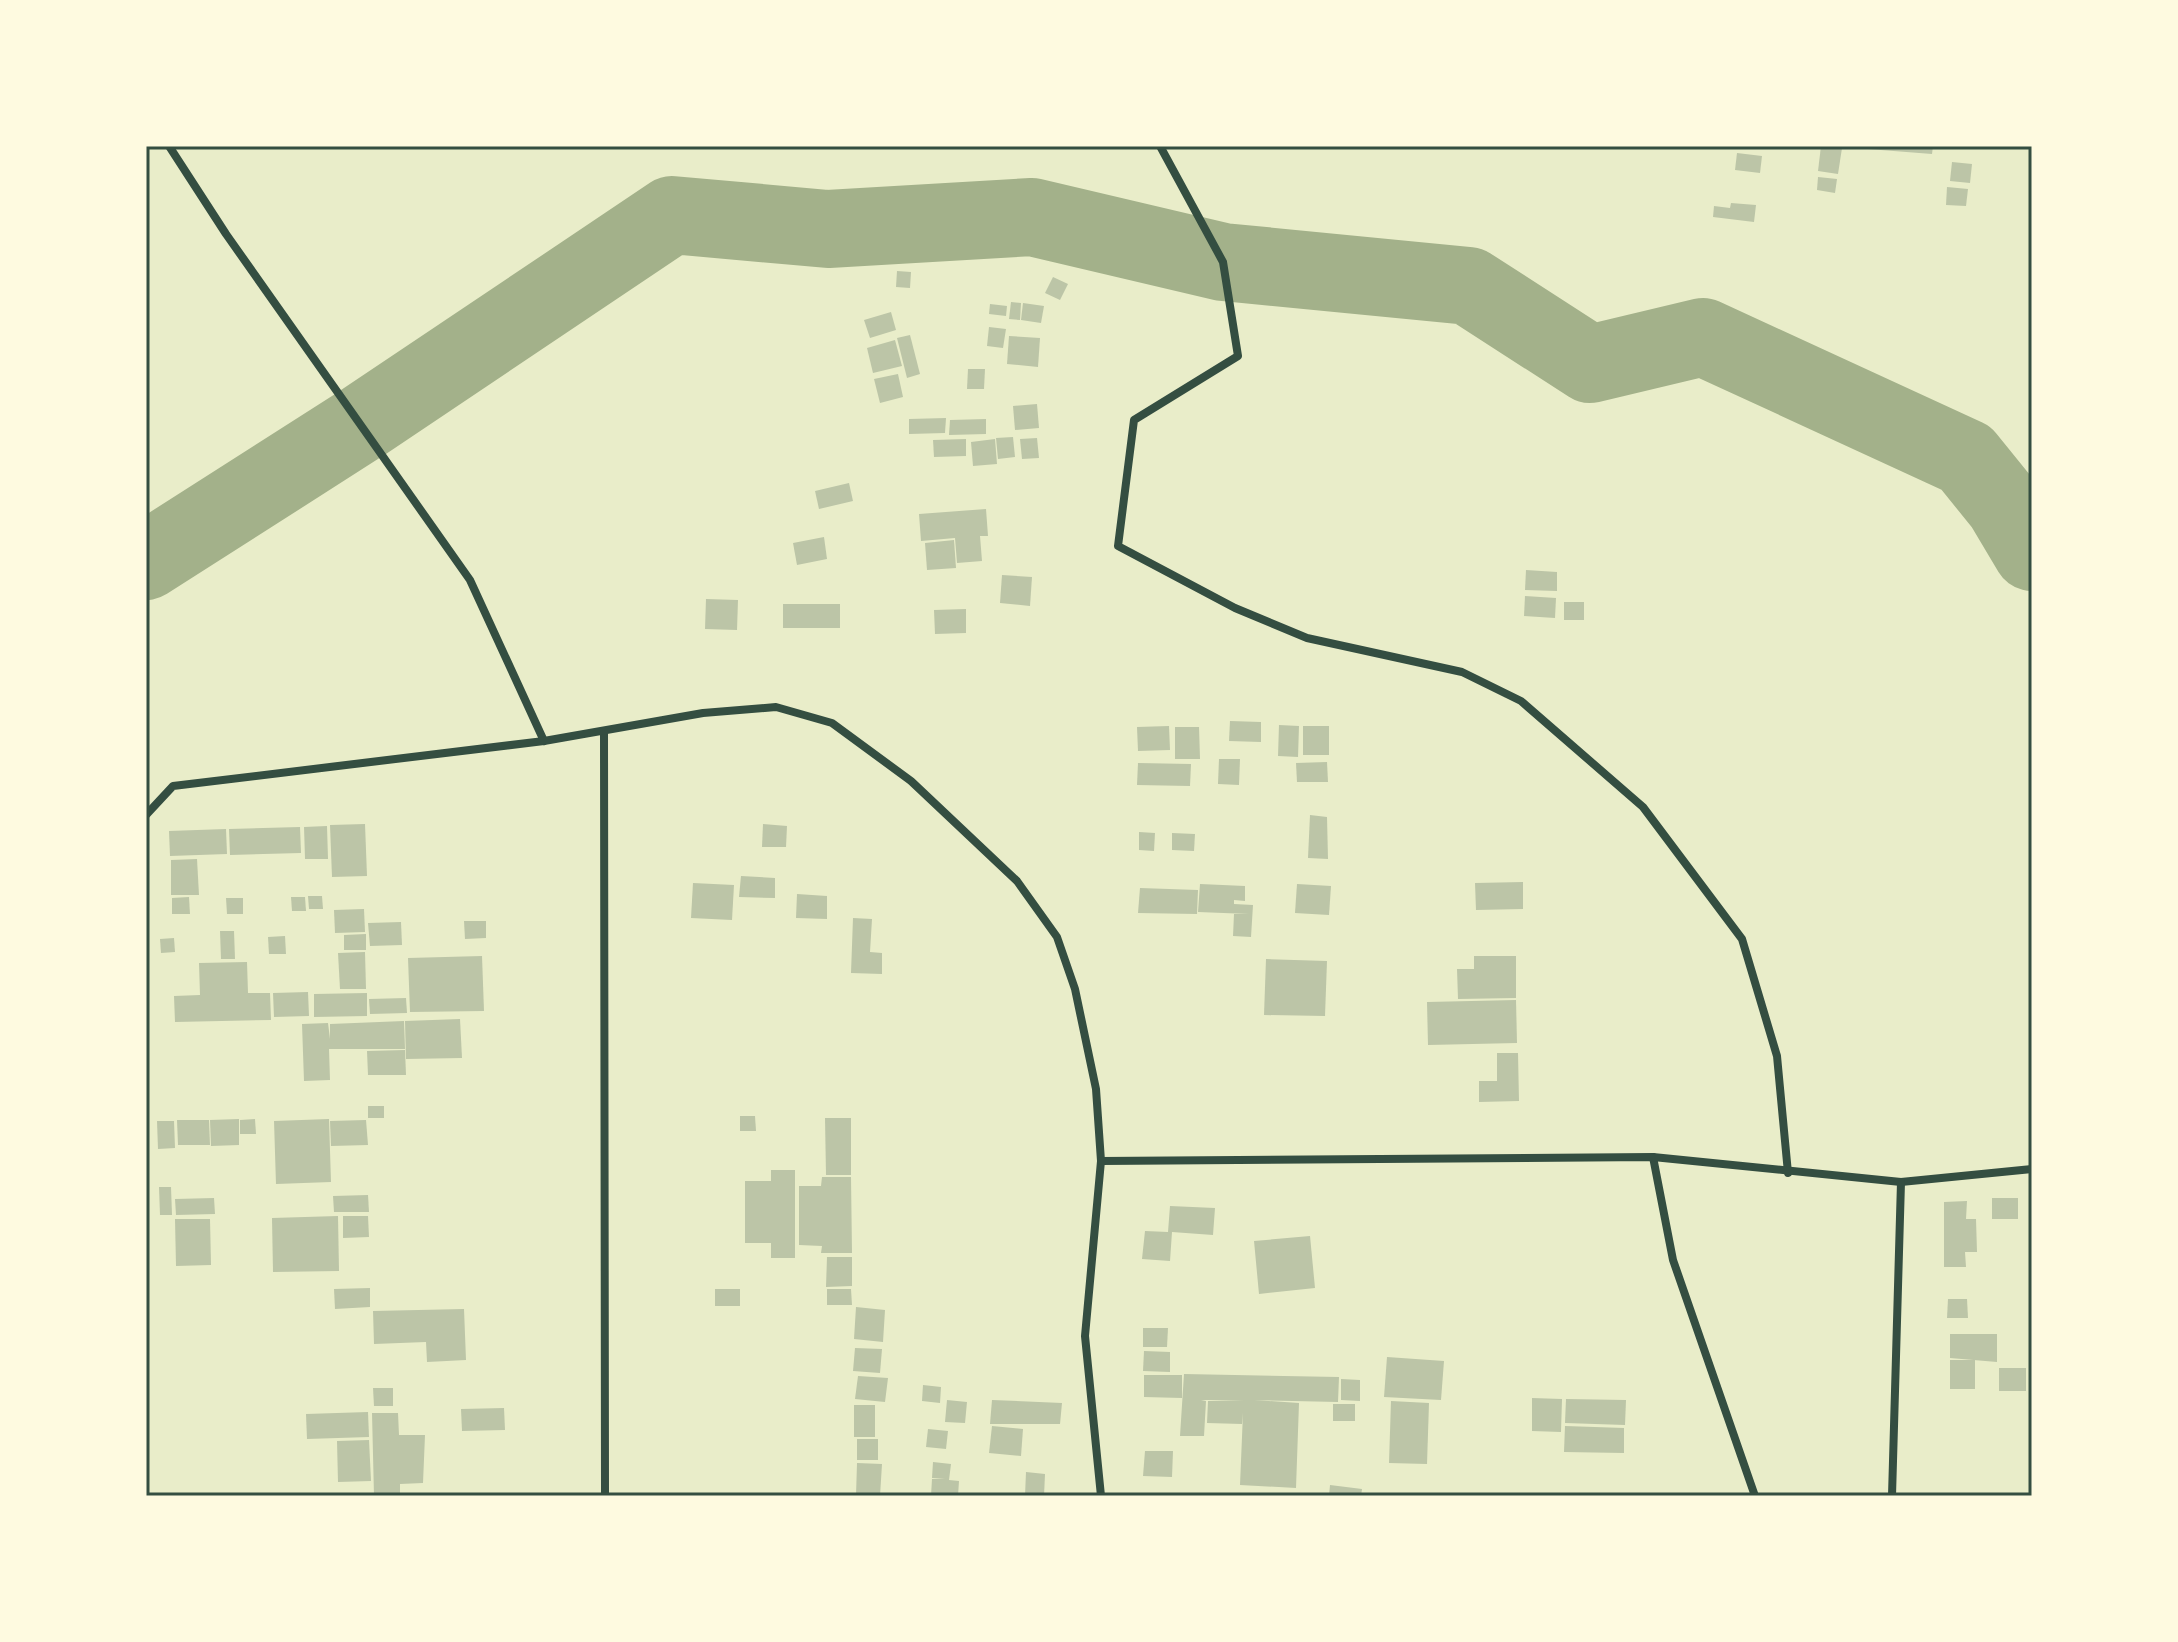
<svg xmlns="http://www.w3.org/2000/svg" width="2178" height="1642" viewBox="0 0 2178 1642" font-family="'Golos Text',sans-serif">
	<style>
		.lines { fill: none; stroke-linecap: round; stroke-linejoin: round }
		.river { stroke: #a3b18a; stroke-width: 78 }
		.building { fill: #bcc5a7 }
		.minor { stroke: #344e41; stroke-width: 8 }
		.neatline { fill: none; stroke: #344e41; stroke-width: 3 }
	</style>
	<rect width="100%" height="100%" fill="#e9edc9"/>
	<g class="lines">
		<!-- river -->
		<path class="river" d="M146 561 362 423 672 215 828 229 1032 217 1223 262 1469 286 1590 364 1703 337 1966 458 2004 505 2032 552"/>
	</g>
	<!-- building -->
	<g class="building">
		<path d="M1821 146 1842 148 1838 174 1818 171Z"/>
		<path d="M1868 146H1933L1932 154 1868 149Z"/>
		<path d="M1737 153 1762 156 1760 173 1735 170Z"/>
		<path d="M1952 162 1972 164 1970 183 1950 181Z"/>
		<path d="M1818 177 1837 179 1835 193 1817 190Z"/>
		<path d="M1947 187 1968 189 1966 206 1946 205Z"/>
		<path d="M1731 203 1756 205 1754 222 1713 217 1714 206 1730 208Z"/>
		<path d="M897 271 911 272 910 288 896 287Z"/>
		<path d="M1053 277 1068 284 1060 300 1045 293Z"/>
		<path d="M1011 302 1021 303 1020 320 1009 319Z"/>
		<path d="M1023 303 1044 306 1041 323 1021 320Z"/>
		<path d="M990 304 1007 306 1006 316 989 314Z"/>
		<path d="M891 312 896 330 870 338 864 320Z"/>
		<path d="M989 327 1006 329 1003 348 987 346Z"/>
		<path d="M910 335 920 374 907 378 897 338Z"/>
		<path d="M1009 336 1040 338 1038 367 1007 364Z"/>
		<path d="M895 340 902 366 873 373 867 348Z"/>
		<path d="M968 369H985L984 389H967Z"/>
		<path d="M898 374 903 397 880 403 874 379Z"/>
		<path d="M1037 404 1039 428 1015 430 1013 406Z"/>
		<path d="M946 418 945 433 909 434V419Z"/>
		<path d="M986 419V434L949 435 950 420Z"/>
		<path d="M1013 437 1015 457 998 459 996 438Z"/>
		<path d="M1037 438 1039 458 1022 459 1020 439Z"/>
		<path d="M966 439V456L934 457 933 440Z"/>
		<path d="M995 439 997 464 973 466 971 442Z"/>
		<path d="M849 483 853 501 819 509 815 491Z"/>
		<path d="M986 509 988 536H980L982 561 957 563 955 538 921 541 919 514Z"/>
		<path d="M824 537 827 559 797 565 793 543Z"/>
		<path d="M954 540 956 568 927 570 925 543Z"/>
		<path d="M1526 570 1557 572V591L1525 590Z"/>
		<path d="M1002 575 1032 577 1030 606 1000 603Z"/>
		<path d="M1525 596 1556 598 1555 618 1524 616Z"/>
		<path d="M706 599 738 600 737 630 705 629Z"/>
		<rect x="1564" y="602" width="20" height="18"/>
		<rect x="783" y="604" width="57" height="24"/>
		<path d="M966 609V633L935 634 934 610Z"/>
		<path d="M1230 721 1261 722V742L1229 741Z"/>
		<path d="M1279 725 1299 726 1298 757 1278 756Z"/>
		<path d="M1169 726 1170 750 1138 751 1137 727Z"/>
		<rect x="1303" y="726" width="26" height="29"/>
		<path d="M1175 727H1199L1200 759H1175Z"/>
		<path d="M1219 759H1240L1239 785 1218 784Z"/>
		<path d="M1327 762 1328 782H1297L1296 763Z"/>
		<path d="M1138 763 1191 764 1190 786 1137 785Z"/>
		<path d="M1310 815 1327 817 1328 859 1308 858Z"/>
		<path d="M365 824 367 876 332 877 330 825Z"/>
		<path d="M763 824 787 826 786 847H762Z"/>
		<path d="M327 826 328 859H305L304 827Z"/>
		<path d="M300 827 301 853 230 855 229 829Z"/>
		<path d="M226 829 227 854 170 856 169 831Z"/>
		<path d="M1139 832 1155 833 1154 851 1139 850Z"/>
		<path d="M1172 833 1195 834 1194 851 1172 850Z"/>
		<path d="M197 859 199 895H171V860Z"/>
		<path d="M741 876 775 878V898L739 897Z"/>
		<path d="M1523 882V909L1476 910 1475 883Z"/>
		<path d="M693 883 734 885 732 920 691 918Z"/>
		<path d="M1200 884 1245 886V901L1234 900V904L1253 905 1251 937 1233 936 1234 914H1249L1198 912Z"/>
		<path d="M1297 884 1331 886 1329 915 1295 913Z"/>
		<path d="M1140 888 1198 890 1197 914 1138 913Z"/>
		<path d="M797 894 827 896V919L796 918Z"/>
		<path d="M308 896H322L323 909H309Z"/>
		<path d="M189 897 190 914H172V898Z"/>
		<path d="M291 897H305L306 911H292Z"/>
		<path d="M226 898H243V914H227Z"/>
		<path d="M364 909 365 932 335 933 334 910Z"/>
		<path d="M853 918 872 919 870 952 882 953V974L851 973Z"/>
		<path d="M464 921H486V938L465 939Z"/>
		<path d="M401 922 402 945 370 946 368 923Z"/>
		<path d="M220 931H234L235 959H221Z"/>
		<path d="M366 934V950H344V935Z"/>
		<path d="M285 936 286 954H269L268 937Z"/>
		<path d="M174 938 175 952 161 953 160 939Z"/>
		<path d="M365 952 366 989H340L338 953Z"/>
		<path d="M482 956 484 1011 410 1012 408 958Z"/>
		<path d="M1474 956H1516V998L1458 999 1457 969H1474Z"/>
		<path d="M1266 959 1327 961 1325 1016 1264 1015Z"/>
		<path d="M247 962 248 993H270L271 1020 175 1022 174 996 200 995 199 963Z"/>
		<path d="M308 992 309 1016 274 1017 273 993Z"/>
		<path d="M367 993V1016L314 1017V994Z"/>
		<path d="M406 998 407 1013 370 1014 369 999Z"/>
		<path d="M1516 1000 1517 1043 1428 1045 1427 1002Z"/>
		<path d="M460 1019 462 1058 406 1059 405 1021Z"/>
		<path d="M404 1021 405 1049H329L330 1080 304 1081 302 1024 328 1023 330 1039V1024Z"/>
		<path d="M405 1050 406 1075H368L367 1051Z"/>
		<path d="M1497 1053H1518L1519 1101 1479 1102V1081H1497Z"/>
		<rect x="368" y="1106" width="16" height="12"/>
		<path d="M740 1116H755L756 1131H740Z"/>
		<path d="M825 1118H851V1175H826Z"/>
		<path d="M239 1119V1145L211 1146 210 1120Z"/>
		<path d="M255 1119 256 1134H240V1120Z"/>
		<path d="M329 1119 331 1182 276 1184 274 1121Z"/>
		<path d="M177 1120H209L210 1145H178Z"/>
		<path d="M366 1120 368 1145 331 1146 330 1121Z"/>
		<path d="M157 1121H174L175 1148 158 1149Z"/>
		<path d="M771 1170H795V1258H771V1243H745V1181H771Z"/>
		<path d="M822 1177H851L852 1253H821L822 1246 799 1245V1186H821Z"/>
		<path d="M159 1187H171L172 1215H160Z"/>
		<path d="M368 1195 369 1212H334L333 1196Z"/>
		<path d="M214 1198 215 1214 176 1215 175 1199Z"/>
		<rect x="1992" y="1198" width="26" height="21"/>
		<path d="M1967 1201 1966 1219H1976L1977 1252H1965L1966 1267H1944V1202Z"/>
		<path d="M1170 1206 1215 1208 1213 1235 1172 1232 1170 1261 1142 1259 1145 1231 1168 1232Z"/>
		<path d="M338 1216 339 1271 273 1272 272 1218Z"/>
		<path d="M343 1216H368L369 1237 343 1238Z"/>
		<path d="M175 1219H210L211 1265 176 1266Z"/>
		<path d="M1310 1236 1315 1288 1259 1294 1254 1241Z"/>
		<path d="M827 1257H852V1286L826 1287Z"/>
		<path d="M370 1288V1307L335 1309 334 1289Z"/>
		<rect x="715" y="1289" width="25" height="17"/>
		<path d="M827 1289H851L852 1305H827Z"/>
		<path d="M1948 1299H1967L1968 1318H1947Z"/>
		<path d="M856 1307 885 1310 883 1342 854 1339Z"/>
		<path d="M464 1309 466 1360 427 1362 426 1342 374 1344 373 1311Z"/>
		<path d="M1143 1328H1168L1167 1347H1143Z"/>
		<path d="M1950 1334H1997V1362L1950 1358Z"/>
		<path d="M855 1348 882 1349 880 1373 853 1371Z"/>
		<path d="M1144 1351 1170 1352V1372L1143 1371Z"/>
		<path d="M1387 1357 1444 1361 1441 1400 1384 1397Z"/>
		<rect x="1950" y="1360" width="25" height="29"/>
		<rect x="1999" y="1368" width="27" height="23"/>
		<path d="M1184 1374 1339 1377 1338 1402 1254 1400 1299 1403 1296 1488 1240 1485 1243 1413 1242 1424 1207 1423 1208 1401 1244 1400H1201L1206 1401 1204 1436H1180Z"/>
		<path d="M1144 1375H1182V1398L1144 1397Z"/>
		<path d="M858 1376 888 1378 885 1402 855 1399Z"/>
		<path d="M1341 1379 1360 1380V1401L1341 1400Z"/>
		<path d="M923 1385 941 1387 940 1403 922 1401Z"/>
		<path d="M373 1388H393V1406H374Z"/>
		<path d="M1532 1398 1562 1399 1561 1432 1532 1431Z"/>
		<path d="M1566 1399 1626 1400 1625 1425 1565 1423Z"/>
		<path d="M947 1400 967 1402 965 1423 945 1422Z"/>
		<path d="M992 1400 1062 1403 1060 1424H990Z"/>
		<path d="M1391 1401 1429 1403 1427 1464 1389 1463Z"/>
		<rect x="1333" y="1404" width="22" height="17"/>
		<rect x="854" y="1405" width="21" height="32"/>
		<path d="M504 1408 505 1430 462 1431 461 1409Z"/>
		<path d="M368 1412 369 1437 307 1439 306 1414Z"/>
		<path d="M372 1413H398L399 1435H425L423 1483 400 1484V1496H374Z"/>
		<path d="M992 1426 1023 1429 1021 1456 989 1453Z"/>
		<path d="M1565 1426 1624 1428V1453L1564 1452Z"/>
		<path d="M928 1429 948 1431 946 1449 926 1447Z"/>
		<rect x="857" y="1439" width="21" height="21"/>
		<path d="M369 1440 371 1481 338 1482 337 1441Z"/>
		<path d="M1145 1451H1173L1172 1477 1143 1476Z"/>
		<path d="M933 1462 951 1464 949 1480 959 1481 958 1496H931L932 1479H945L932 1478Z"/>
		<path d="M857 1463 882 1464 880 1496H856Z"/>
		<path d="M1026 1472 1045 1474 1044 1496H1025Z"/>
		<path d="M1330 1485 1362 1489 1361 1496H1329Z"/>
	</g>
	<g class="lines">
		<!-- minor -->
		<g class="minor">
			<path d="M169 146 226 234 470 580 544 741"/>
			<path d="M1160 146 1223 262 1238 356 1134 420 1118 546 1235 608 1307 638 1462 672 1521 701 1643 807 1742 939 1777 1056 1788 1173"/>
			<path d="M604 731 605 1496"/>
			<path d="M146 815 173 786 544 741 703 713 776 707 832 723 911 781 1017 881 1057 937 1075 989 1096 1089 1101 1161 1085 1336 1101 1496"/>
			<path d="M1653 1157 1673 1260 1755 1496"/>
			<path d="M1101 1161 1653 1157 1901 1182 2032 1169"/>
			<path d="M1892 1496 1901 1182"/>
		</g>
	</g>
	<!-- border -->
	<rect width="2178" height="1642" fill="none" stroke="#fefae0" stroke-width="296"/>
	<rect x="148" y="148" width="1882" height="1346" class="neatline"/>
</svg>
